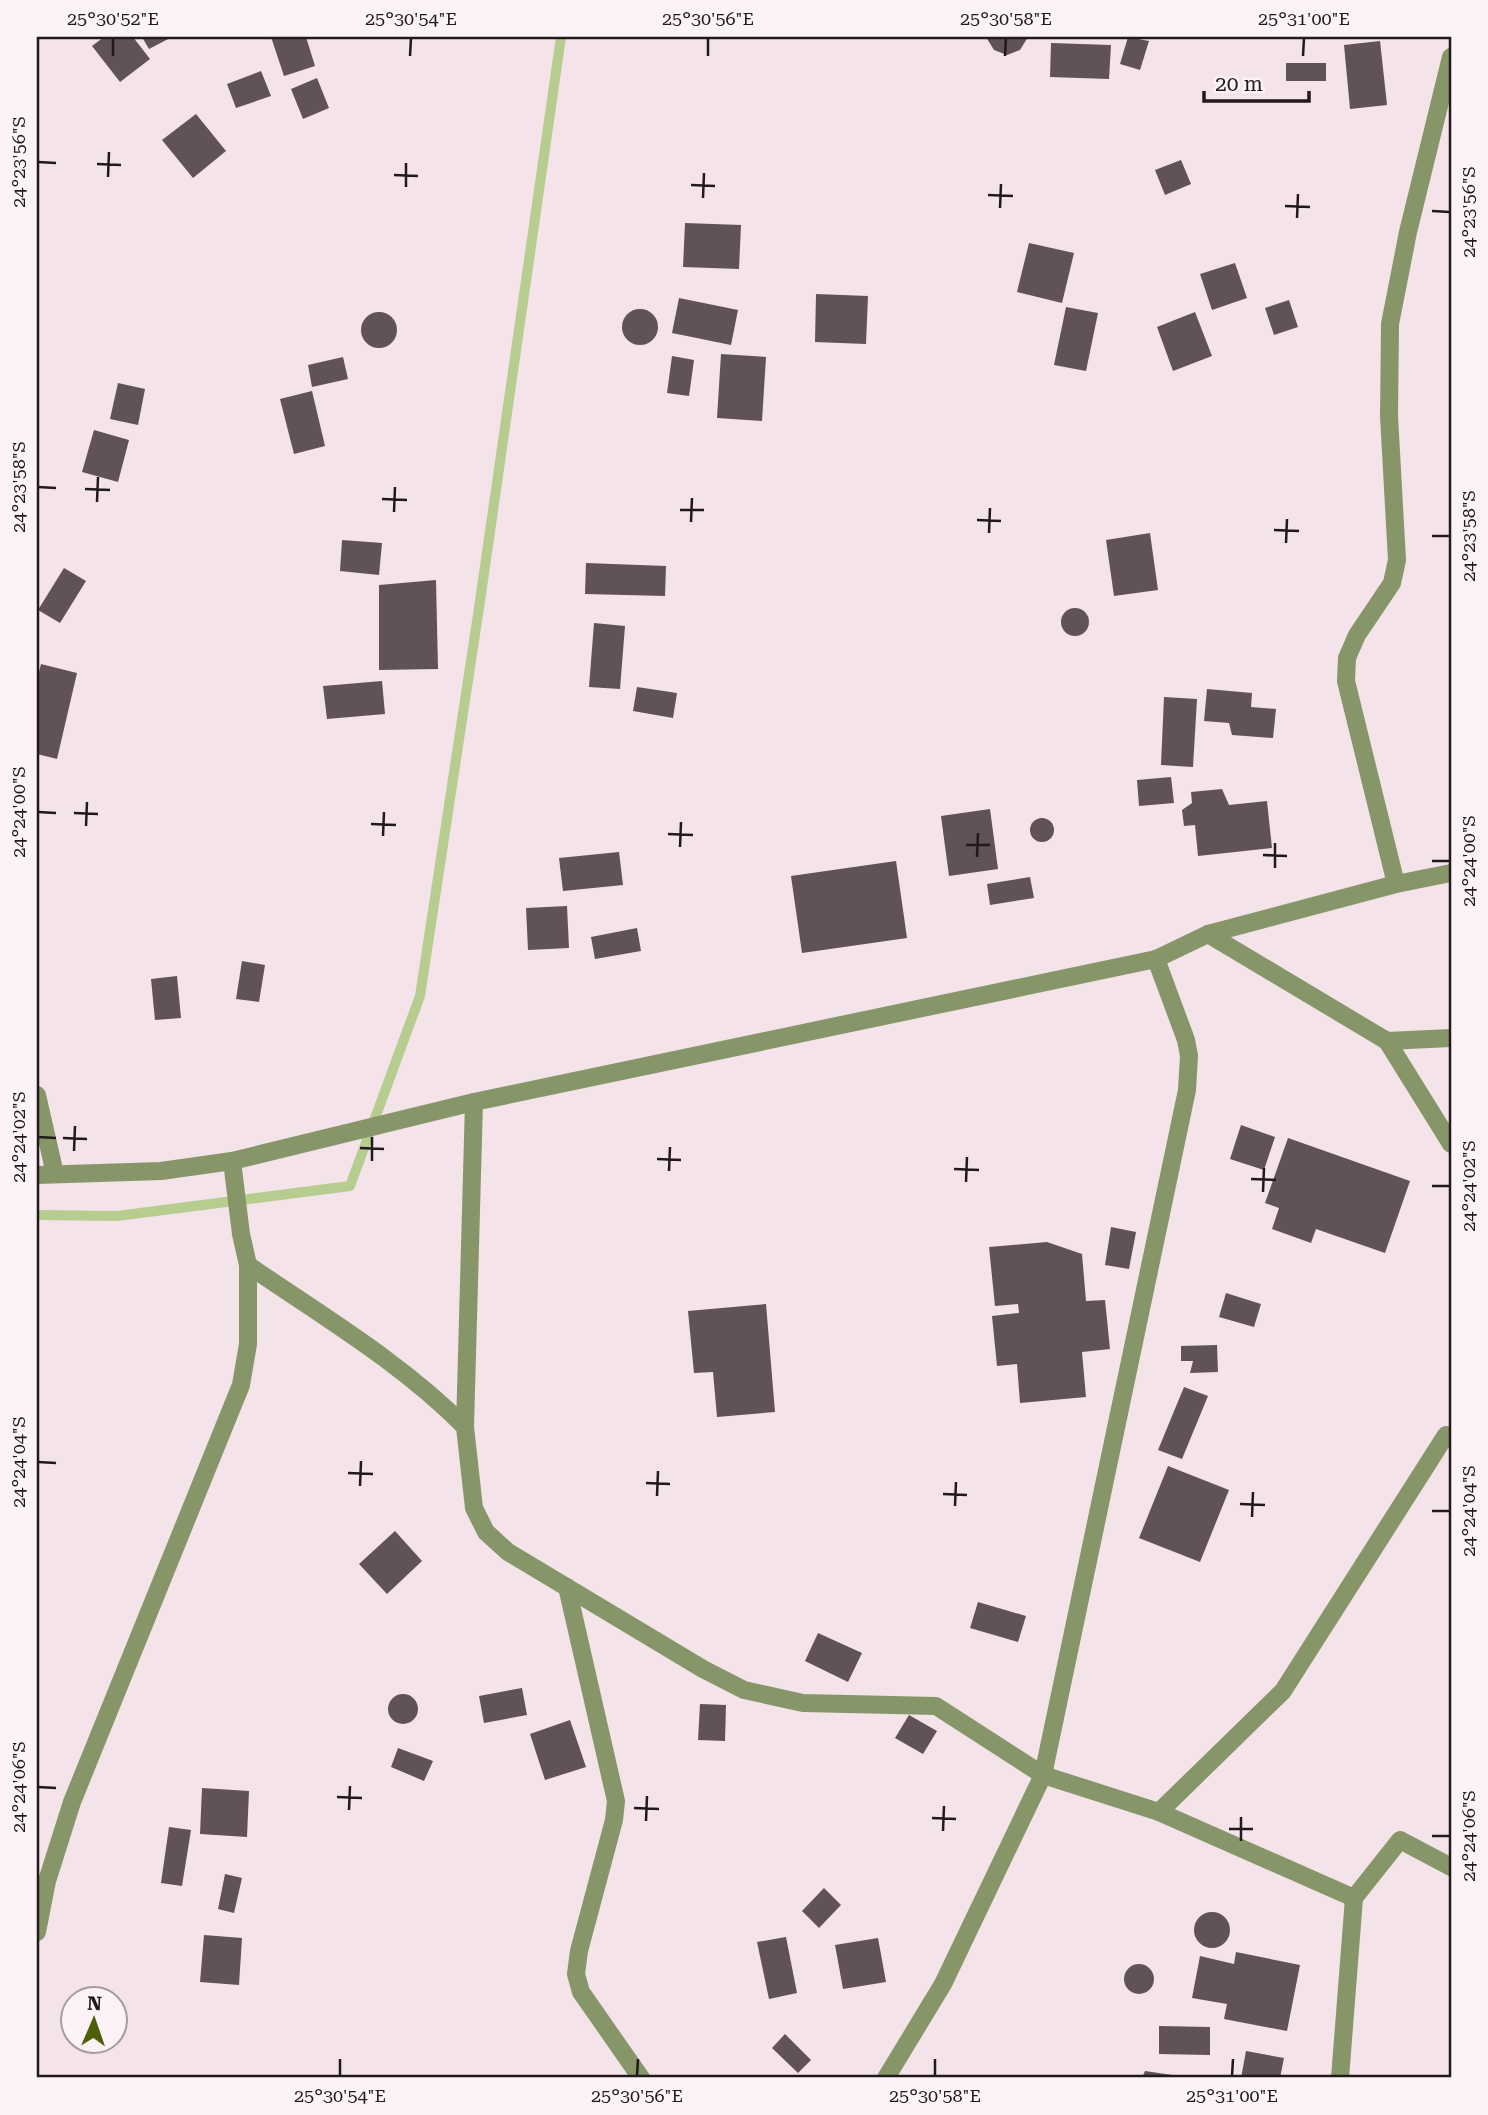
<svg xmlns="http://www.w3.org/2000/svg" width="1488" height="2115" viewBox="0 0 1488 2115" font-family="'Roboto Serif',serif">
	<style>
		.lines { fill: none; stroke-linecap: round; stroke-linejoin: round }
		.stream { stroke: #b7cc8f; stroke-width: 10 }
		.building { fill: #605257 }
		.minor { stroke: #869669; stroke-width: 18 }
		.tertiary { stroke: #869669; stroke-width: 18 }
		.ticks { fill: none; stroke: #201a1c; stroke-width: 2.5 }
		.neatline { fill: none; stroke: #201a1c; stroke-width: 2.5 }
		.ticks-label { font-size: 18px; text-anchor: middle; fill: #201a1c }
	</style>
	<rect width="100%" height="100%" fill="#f4e3e9"/>
	<g class="lines">
		<!-- stream -->
		<path class="stream" d="M37 1215 117 1216 350 1186 420 996 479 608 561 37"/>
	</g>
	<!-- building -->
	<g class="building">
		<path d="M104 37H133L150 59 120 82 92 46Z"/>
		<path d="M142 37H172L149 49Z"/>
		<path d="M271 37H306L315 66 284 76Z"/>
		<path d="M986 37H1028L1020 50 1007 55 994 50Z"/>
		<path d="M1128 37 1149 41 1140 70 1120 64Z"/>
		<path d="M1380 41 1387 105 1350 109 1344 45Z"/>
		<path d="M1051 43 1111 45 1109 79 1050 77Z"/>
		<rect x="1286" y="63" width="40" height="18"/>
		<path d="M261 71 271 96 236 108 227 84Z"/>
		<path d="M317 78 329 108 303 119 291 89Z"/>
		<path d="M196 114 226 151 193 178 162 140Z"/>
		<path d="M1181 160 1191 184 1165 195 1155 170Z"/>
		<path d="M685 223 741 225 739 269 683 267Z"/>
		<path d="M1029 243 1074 253 1062 303 1017 292Z"/>
		<path d="M1235 263 1247 298 1212 310 1200 274Z"/>
		<path d="M816 294 868 296 866 344 815 342Z"/>
		<path d="M679 298 738 310 731 345 672 333Z"/>
		<path d="M1289 300 1298 327 1274 335 1265 308Z"/>
		<path d="M1066 307 1098 313 1086 371 1054 365Z"/>
		<circle cx="640" cy="327" r="18"/>
		<circle cx="379" cy="330" r="18"/>
		<path d="M1195 312 1212 356 1173 371 1157 327Z"/>
		<path d="M721 354 766 357 762 421 717 418Z"/>
		<path d="M672 356 694 360 689 396 667 393Z"/>
		<path d="M343 357 348 379 312 387 308 365Z"/>
		<path d="M118 383 145 389 138 425 110 419Z"/>
		<path d="M312 391 325 446 294 454 280 399Z"/>
		<path d="M94 430 129 440 118 482 82 472Z"/>
		<path d="M1150 533 1158 590 1114 596 1106 540Z"/>
		<path d="M342 540 382 543 379 575 340 571Z"/>
		<path d="M586 563 666 566 665 596 585 594Z"/>
		<path d="M64 568 86 581 60 623 38 610Z"/>
		<path d="M436 580 438 669 379 670V585Z"/>
		<circle cx="1075" cy="622" r="14"/>
		<path d="M594 623 625 626 620 689 589 687Z"/>
		<path d="M41 664 77 673 57 759 37 754V680Z"/>
		<path d="M382 681 385 714 327 719 323 686Z"/>
		<path d="M637 687 677 693 673 718 633 711Z"/>
		<path d="M1207 689 1252 693 1251 707 1276 709 1273 738 1232 735 1229 723 1204 721Z"/>
		<path d="M1164 697 1197 699 1193 767 1161 765Z"/>
		<path d="M1171 777 1174 803 1139 806 1137 780Z"/>
		<path d="M1222 789 1229 805 1267 801 1272 848 1198 856 1195 825 1184 826 1182 810 1192 803 1191 792Z"/>
		<path d="M990 809 998 869 949 876 941 816Z"/>
		<circle cx="1042" cy="830" r="12"/>
		<path d="M619 852 623 885 563 891 559 858Z"/>
		<path d="M896 861 907 938 802 953 791 876Z"/>
		<path d="M1030 877 1034 898 990 905 987 884Z"/>
		<path d="M567 906 569 948 528 950 526 908Z"/>
		<path d="M637 928 641 951 595 959 591 937Z"/>
		<path d="M242 961 265 965 259 1002 236 999Z"/>
		<path d="M177 976 181 1018 155 1020 151 979Z"/>
		<path d="M1241 1125 1275 1137 1264 1170 1230 1159Z"/>
		<path d="M1288 1138 1410 1181 1385 1253 1316 1229 1311 1243 1272 1229 1279 1208 1265 1203Z"/>
		<path d="M1111 1227 1136 1232 1129 1269 1105 1265Z"/>
		<path d="M1047 1242 1082 1254 1086 1301 1105 1300 1110 1349 1082 1352 1086 1397 1020 1403 1017 1364 997 1366 992 1316 1019 1313 1018 1304 995 1306 989 1247Z"/>
		<path d="M1226 1293 1261 1304 1254 1327 1219 1317Z"/>
		<path d="M766 1304 775 1412 717 1417 713 1372 694 1373 688 1311Z"/>
		<path d="M1217 1345 1218 1372 1190 1373 1193 1361H1181V1346Z"/>
		<path d="M1184 1387 1208 1396 1182 1459 1158 1450Z"/>
		<path d="M1168 1466 1229 1490 1200 1562 1139 1538Z"/>
		<path d="M395 1531 422 1561 387 1594 359 1564Z"/>
		<path d="M978 1602 1026 1616 1018 1642 970 1628Z"/>
		<path d="M818 1633 862 1653 848 1682 805 1661Z"/>
		<path d="M522 1688 527 1715 484 1723 479 1696Z"/>
		<circle cx="403" cy="1709" r="15"/>
		<path d="M700 1704 726 1705 725 1741 698 1740Z"/>
		<path d="M909 1715 937 1731 923 1754 895 1738Z"/>
		<path d="M570 1720 586 1767 545 1780 530 1734Z"/>
		<path d="M398 1748 433 1761 424 1781 391 1767Z"/>
		<path d="M202 1788 249 1791 247 1837 200 1834Z"/>
		<path d="M169 1827 191 1830 182 1886 161 1883Z"/>
		<path d="M225 1874 242 1878 234 1913 218 1909Z"/>
		<path d="M824 1888 841 1905 819 1928 802 1911Z"/>
		<circle cx="1212" cy="1930" r="18"/>
		<path d="M204 1935 242 1938 239 1985 200 1982Z"/>
		<path d="M786 1937 797 1993 769 1999 757 1942Z"/>
		<path d="M878 1938 886 1982 843 1989 835 1945Z"/>
		<path d="M1236 1952 1300 1965 1287 2031 1224 2019 1227 2004 1192 1998 1200 1956 1234 1964Z"/>
		<circle cx="1139" cy="1979" r="15"/>
		<path d="M1159 2026 1210 2027V2055L1159 2054Z"/>
		<path d="M785 2034 811 2060 798 2073 772 2048Z"/>
		<path d="M1246 2051 1284 2058 1280 2078H1241Z"/>
		<path d="M1145 2071 1186 2077V2078H1142Z"/>
	</g>
	<g class="lines">
		<!-- minor -->
		<g class="minor">
			<path d="M1396 884 1346 681 1347 658 1357 635 1392 583 1397 560 1389 416 1390 324 1408 232 1451 57"/>
			<path d="M1208 934 1387 1041 1451 1038"/>
			<path d="M1387 1041 1451 1144"/>
			<path d="M37 1095 55 1174"/>
			<path d="M248 1265C322 1316 402 1363 465 1427L474 1508 486 1532 508 1552 703 1669 744 1690 803 1703 936 1706 1043 1775 1187 1090 1189 1056 1186 1040 1156 959"/>
			<path d="M465 1427 474 1102"/>
			<path d="M567 1587 616 1801 614 1820 579 1951 576 1974 581 1992 641 2078"/>
			<path d="M1159 1812 1354 1898 1400 1840 1451 1867"/>
			<path d="M37 1932 47 1881 72 1802 241 1385 248 1344V1265L241 1234 232 1161"/>
			<path d="M886 2078 943 1984 1043 1775 1159 1812 1283 1691 1446 1435"/>
			<path d="M1340 2078 1354 1898"/>
		</g>
		<!-- tertiary -->
		<path class="tertiary" d="M37 1175 161 1171 232 1161 474 1102 1156 959 1208 934 1396 884 1451 873"/>
	</g>
	<!-- ticks -->
	<path class="ticks" d="M113 56V38M410 56 411 38M708 56V38M1005 56 1006 38M1303 56 1304 38M38 162 56 163M97 164 121 165M394 175 418 176M108 177 109 152M691 185 715 186M406 187V163M988 195 1013 196M703 198 704 173M1285 206 1310 207M1000 208 1001 184M1432 211 1450 212M1297 218 1298 194M38 487 56 488M85 489 110 490M382 499 407 500M97 502 98 477M680 510H704M394 512 395 487M977 520 1001 521M691 522 692 498M1274 530 1299 531M989 533 990 508M1432 536H1450M1286 543 1287 519M38 812 56 813M74 813 98 814M371 824 396 825M86 826 87 802M668 834 693 835M383 836 384 812M966 845H990M680 847 681 822M1263 855 1287 856M977 857 978 833M1432 861H1450M1275 868V843M38 1137 56 1138M63 1138 87 1139M360 1148 384 1149M74 1151 75 1126M657 1159 681 1160M372 1161V1137M954 1169 979 1170M669 1171 670 1147M1251 1179 1276 1180M966 1182 967 1157M1432 1186H1450M1263 1192 1264 1168M38 1462 56 1463M348 1473 373 1474M646 1483 670 1484M360 1486 361 1461M943 1494 967 1495M657 1496 658 1471M1240 1504 1265 1505M955 1506 956 1482M1432 1511H1450M1252 1517 1253 1492M38 1787 56 1788M337 1797 362 1798M634 1808 659 1809M349 1810 350 1786M932 1818 956 1819M646 1821 647 1796M1229 1829H1253M943 1831 944 1806M1432 1836H1450M1241 1841V1817M340 2076V2059M637 2076 638 2059M935 2076V2059M1232 2076 1233 2059"/>
	<!-- border -->
	<rect width="1488" height="2115" fill="none" stroke="#fdf3f6" stroke-width="77"/>
	<!-- north arrow -->
	<g transform="translate(94 2020) rotate(2)"><circle r="33" fill="#fdf3f6" stroke="#a59c9f" stroke-width="2"/>
	<path d="M0-5L12 26L0 18L-12 26Z" fill="#4b6009"/>
	<text y="-10" font-size="19" font-weight="bold" text-anchor="middle" fill="#201a1c">N</text>
	</g>
	<!-- scale -->
	<path d="M1204 91v10h105v-10" fill="none" stroke="#201a1c" stroke-width="3.5"/>
	<text x="1215" y="91" font-size="21" fill="#201a1c" stroke="#fdf3f6" stroke-width="5" paint-order="stroke">20 m</text>
	<rect x="38" y="38" width="1412" height="2038" class="neatline"/>
	<g class="ticks-label">
		<text x="113" y="25">25°30'52"E</text>
		<text x="411" y="25">25°30'54"E</text>
		<text x="708" y="25">25°30'56"E</text>
		<text x="1006" y="25">25°30'58"E</text>
		<text x="1304" y="25">25°31'00"E</text>
		<text transform="translate(19 162) rotate(-90)" y="6">24°23'56"S</text>
		<text transform="translate(1469 212) rotate(-90)" y="6">24°23'56"S</text>
		<text transform="translate(19 487) rotate(-90)" y="6">24°23'58"S</text>
		<text transform="translate(1469 536) rotate(-90)" y="6">24°23'58"S</text>
		<text transform="translate(19 812) rotate(-90)" y="6">24°24'00"S</text>
		<text transform="translate(1469 861) rotate(-90)" y="6">24°24'00"S</text>
		<text transform="translate(19 1137) rotate(-90)" y="6">24°24'02"S</text>
		<text transform="translate(1469 1186) rotate(-90)" y="6">24°24'02"S</text>
		<text transform="translate(19 1462) rotate(-90)" y="6">24°24'04"S</text>
		<text transform="translate(1469 1511) rotate(-90)" y="6">24°24'04"S</text>
		<text transform="translate(19 1787) rotate(-90)" y="6">24°24'06"S</text>
		<text transform="translate(1469 1836) rotate(-90)" y="6">24°24'06"S</text>
		<text x="340" y="2102">25°30'54"E</text>
		<text x="637" y="2102">25°30'56"E</text>
		<text x="935" y="2102">25°30'58"E</text>
		<text x="1232" y="2102">25°31'00"E</text>
	</g>
</svg>
